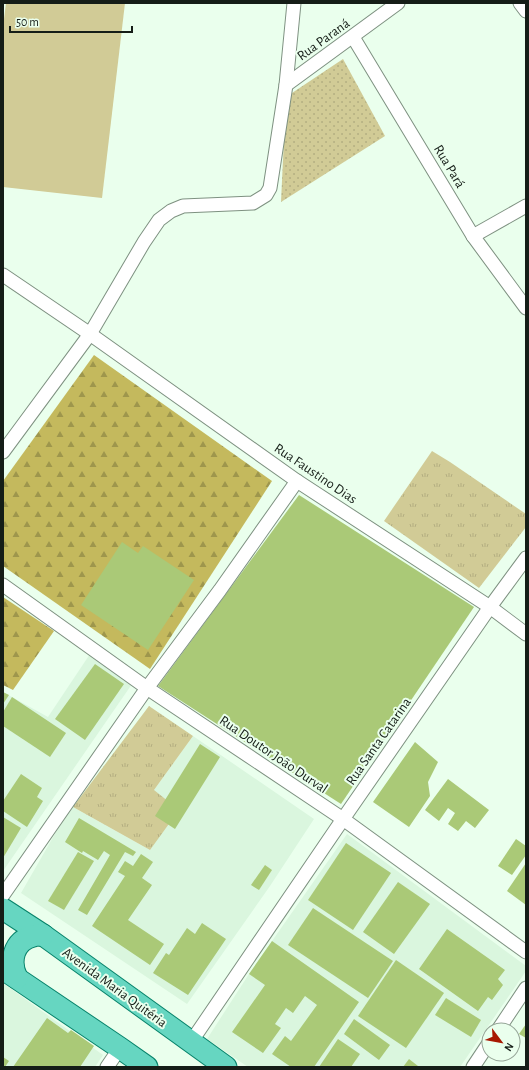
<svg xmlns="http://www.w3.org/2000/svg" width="529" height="1070" viewBox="0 0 529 1070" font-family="'Alegreya Sans',sans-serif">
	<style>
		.built { fill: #daf6de }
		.grass { fill: url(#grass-tufts) }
		.forest { fill: url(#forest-firs) }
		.park { fill: url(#park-dots) }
		.garden { fill: #d1cb96 }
		.building { fill: #aac977 }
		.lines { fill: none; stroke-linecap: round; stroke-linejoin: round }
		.street-casing { stroke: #7e9181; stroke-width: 15 }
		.primary-casing { stroke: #07836b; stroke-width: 23 }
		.street { stroke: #fff; stroke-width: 13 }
		.primary { stroke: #66d6c1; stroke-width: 21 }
		.labels { text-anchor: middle; stroke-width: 4; stroke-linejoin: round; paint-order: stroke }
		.street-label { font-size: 14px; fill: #151d17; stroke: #eaffed }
	</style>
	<defs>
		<pattern id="grass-tufts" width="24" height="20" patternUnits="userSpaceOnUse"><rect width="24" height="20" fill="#d1cb96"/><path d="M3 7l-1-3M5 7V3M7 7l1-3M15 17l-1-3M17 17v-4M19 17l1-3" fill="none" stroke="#b3ae81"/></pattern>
		<pattern id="forest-firs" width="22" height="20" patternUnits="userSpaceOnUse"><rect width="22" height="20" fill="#c4b95d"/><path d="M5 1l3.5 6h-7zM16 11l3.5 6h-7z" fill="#9e964c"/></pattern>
		<pattern id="park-dots" width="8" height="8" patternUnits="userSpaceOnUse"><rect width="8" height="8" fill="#d1cb96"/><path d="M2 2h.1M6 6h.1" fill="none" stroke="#b3ae81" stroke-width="1.8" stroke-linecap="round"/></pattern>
	</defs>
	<rect width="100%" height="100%" fill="#eaffed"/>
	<!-- built -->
	<g class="built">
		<path d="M90 654 132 684 3 871V692L48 717Z"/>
		<path d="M193 736 314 819 270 886 187 1004 21 893 71 806 150 850 154 790Z"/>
		<path d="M347 834 526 966V971L460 1067H248L207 1039 249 974Z"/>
		<path d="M3 983 103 1055 95 1067H3Z"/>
	</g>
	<!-- grass -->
	<g class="grass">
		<path d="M432 451 450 462 526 514V527L479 588 384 521Z"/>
		<path d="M149 706 193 736 154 790 179 810 150 850 73 807Z"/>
	</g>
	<!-- forest -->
	<g class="forest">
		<path d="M94 355 272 481 150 669 3 566V481Z"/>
		<path d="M3 597 54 631 13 690 3 685Z"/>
	</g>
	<!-- park -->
	<path class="park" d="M343 59 385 136 281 202 286 97Z"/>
	<!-- garden -->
	<path class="garden" d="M6 3H125L102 198 3 187V27Z"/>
	<!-- building -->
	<g class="building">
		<path d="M299 495 474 607 341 804 158 686Z"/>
		<path d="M122 542 138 553 143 546 194 580 148 650 81 605Z"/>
		<path d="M95 664 124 684 85 740 55 719Z"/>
		<path d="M3 692 9 695 3 704Z"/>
		<path d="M12 697 66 733 50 757 3 726V712Z"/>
		<path d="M415 742 438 762 428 782 430 796 409 827 373 802Z"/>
		<path d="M200 744 220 757 175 829 155 816Z"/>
		<path d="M21 774 42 788 37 797 43 801 27 827 3 811V801Z"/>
		<path d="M448 779 489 810 475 828 466 821 458 831 448 824 455 813 448 808 439 821 425 810Z"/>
		<path d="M3 817 21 828 3 858Z"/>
		<path d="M79 818 136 852 133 856 125 852 87 915 78 910 110 855 104 851 98 860 83 851 82 853 65 842Z"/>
		<path d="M516 839 526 846V855L512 875 498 866Z"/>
		<path d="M346 843 391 873 353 930 308 900Z"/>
		<path d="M78 852 94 861 64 910 48 901Z"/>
		<path d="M141 854 153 862 142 878 152 885 128 920 164 944 150 965 92 926 125 876 118 872 125 861 133 866Z"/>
		<path d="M526 863V905L507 891Z"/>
		<path d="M265 865 272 870 259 890 251 885Z"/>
		<path d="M398 882 430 904 394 954 363 932Z"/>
		<path d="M313 908 393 961 368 998 288 945Z"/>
		<path d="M202 923 226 939 188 995 153 973 166 953 169 955 187 928 195 934Z"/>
		<path d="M447 929 505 970 498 979 503 985 492 1000 488 997 478 1011 419 969Z"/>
		<path d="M272 941 359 1002 314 1067H291L272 1054 285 1036 291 1041 317 1005 305 996 293 1013 286 1008 275 1024 281 1028 263 1053 232 1032 265 985 249 974Z"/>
		<path d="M396 960 444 993 406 1048 358 1016Z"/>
		<path d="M446 998 481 1020 471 1037 435 1015Z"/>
		<path d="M47 1018 68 1033 71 1030 94 1046 80 1067H13Z"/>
		<path d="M354 1019 390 1045 379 1060 344 1034Z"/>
		<path d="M526 1024V1038L519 1034Z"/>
		<path d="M338 1039 360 1054 351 1067H319Z"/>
		<path d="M3 1057 9 1061 5 1067H3Z"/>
		<path d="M409 1059 418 1066 417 1067H403Z"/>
	</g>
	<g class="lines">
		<defs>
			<g id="street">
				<path d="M520 3 526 11"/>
				<path d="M353 37 473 236 526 308"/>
				<path d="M286 85 398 3"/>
				<path d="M473 236 526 206"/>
				<path d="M3 275 90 334 297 481 490 607 526 634"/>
				<path d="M3 452 90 334 144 242 159 220 171 211 183 206 253 203 266 195 270 188 286 85 294 3"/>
				<path d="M3 585 147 688 343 819 526 952"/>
				<path d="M3 895 147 688 220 590 297 481"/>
				<path d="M498 1030 526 988"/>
				<path d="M191 1042 343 819 490 607 526 558"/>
				<path d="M107 1067 120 1048"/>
				<path d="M473 1067 489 1043"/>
			</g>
			<g id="primary">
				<path d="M3 909 43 935 226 1067"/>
				<path d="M3 969 120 1048 147 1067"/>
				<path d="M17 978C9 962 13 941 33 936 36 935 40 935 43 935"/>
			</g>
		</defs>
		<!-- street casing -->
		<use href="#street" class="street-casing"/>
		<!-- primary casing -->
		<use href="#primary" class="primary-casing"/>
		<!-- street -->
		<use href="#street" class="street"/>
		<!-- primary -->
		<use href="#primary" class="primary"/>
	</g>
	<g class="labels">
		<!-- street labels -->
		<g class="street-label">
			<text transform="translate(323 39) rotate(-36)" y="5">Rua Paraná</text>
			<text transform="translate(450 166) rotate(59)" y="5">Rua Pará</text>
			<text transform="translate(316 473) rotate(34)" y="5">Rua Faustino Dias</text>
			<text transform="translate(378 741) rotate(-55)" y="5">Rua Santa Catarina</text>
			<text transform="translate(274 754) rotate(34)" y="5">Rua Doutor João Durval</text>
			<text transform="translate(115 987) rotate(36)" y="5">Avenida Maria Quitéria</text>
		</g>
	</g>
	<!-- border -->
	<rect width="529" height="1070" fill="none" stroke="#151d17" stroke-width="8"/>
	<!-- north arrow -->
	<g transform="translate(501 1042) rotate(122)"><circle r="19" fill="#eaffed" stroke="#95a597"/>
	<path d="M0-3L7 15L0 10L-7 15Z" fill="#a81802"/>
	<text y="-6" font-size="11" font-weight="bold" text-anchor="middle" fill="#151d17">N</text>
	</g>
	<!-- scale -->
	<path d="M10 26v6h122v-6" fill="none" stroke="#151d17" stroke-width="2"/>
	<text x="16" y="26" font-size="12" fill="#151d17" stroke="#eaffed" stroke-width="3" paint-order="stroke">50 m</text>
</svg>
